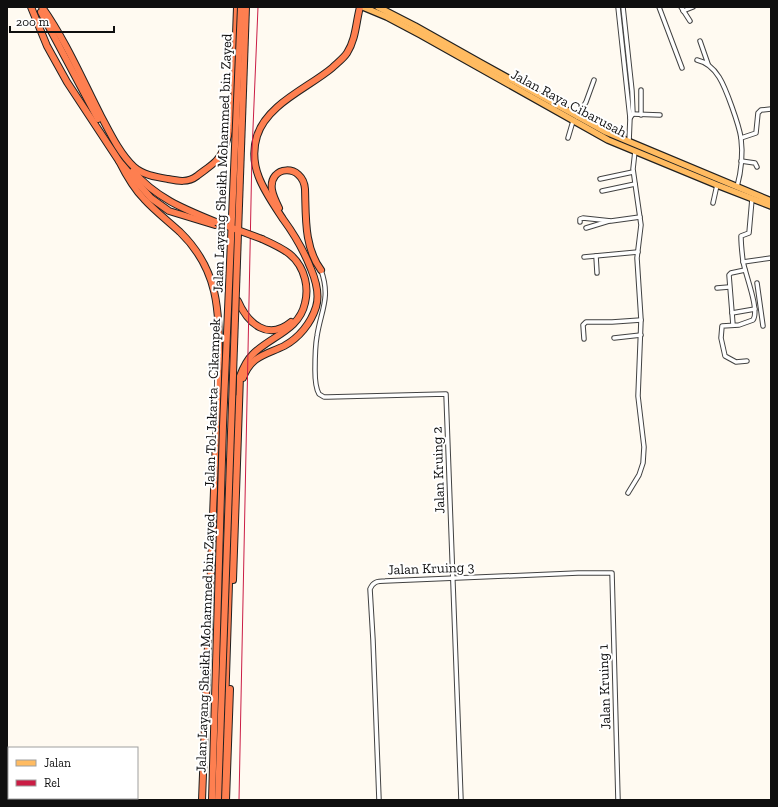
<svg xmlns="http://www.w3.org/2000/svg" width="778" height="807" viewBox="0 0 778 807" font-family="'Zilla Slab',serif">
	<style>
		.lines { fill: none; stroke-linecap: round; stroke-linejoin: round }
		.minor-casing { stroke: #424242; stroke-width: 5.5 }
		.primary-casing { stroke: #202020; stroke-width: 8 }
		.motorway-casing { stroke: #202020; stroke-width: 8 }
		.minor { stroke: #fff; stroke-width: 3.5 }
		.primary { stroke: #ffbb61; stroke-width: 5.5 }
		.motorway { stroke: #fe7f50; stroke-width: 6 }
		.rail { stroke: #ca1c44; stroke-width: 1 }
		.motorway-bridge-casing { stroke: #202020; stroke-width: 8; stroke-linecap: butt }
		.motorway-bridge { stroke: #fe7f50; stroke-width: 6 }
		.labels { text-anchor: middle; stroke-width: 4; stroke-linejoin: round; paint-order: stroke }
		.street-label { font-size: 14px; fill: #0f0f0f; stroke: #fff }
	</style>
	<rect width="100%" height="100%" fill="#fffaf1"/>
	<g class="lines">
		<defs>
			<g id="minor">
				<path d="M618 7 630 118 629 142"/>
				<path d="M623 7 632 91 633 114 630 118"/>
				<path d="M659 7 682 68"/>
				<path d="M681 7 690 21"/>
				<path d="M683 11 693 7"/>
				<path d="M700 41 708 64"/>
				<path d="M697 60C706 62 714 69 719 77 726 88 739 125 741 138 743 154 741 172 737 187"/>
				<path d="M632 114 660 115"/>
				<path d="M641 115V90"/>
				<path d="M577 117 586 102 594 80"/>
				<path d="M568 138 573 121"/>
				<path d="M741 138 756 133 758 113 761 110 771 109"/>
				<path d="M741 161 755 163 757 167"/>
				<path d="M600 179 633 172"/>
				<path d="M602 191 635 184"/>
				<path d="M713 203 717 185"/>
				<path d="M580 222V219L583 218 611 221 640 217"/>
				<path d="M586 228 609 221"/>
				<path d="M596 256 597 273"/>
				<path d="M584 257 638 252"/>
				<path d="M743 262 771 258"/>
				<path d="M321 270C331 298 321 310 317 336 315 347 315 359 315 370 315 378 315 387 319 394L324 397H328L446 394 461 800"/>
				<path d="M757 283 763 326"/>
				<path d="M717 288 729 287"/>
				<path d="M732 313 755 309"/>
				<path d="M733 325 729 275 731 273 745 270"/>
				<path d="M614 338 641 335"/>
				<path d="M584 339 583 325 586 322H612L641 320"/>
				<path d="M747 361 736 362 725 356 721 338 722 326 739 325 753 320C760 310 745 274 743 261 742 253 741 245 741 236L749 233 752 199"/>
				<path d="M628 493 639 475 643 463 644 447 638 396 641 320 637 258 641 225 633 169 635 151"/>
				<path d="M379 800 373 640 370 589C373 582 377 581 385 581L578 573H612L618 800"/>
			</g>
			<g id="primary">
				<path d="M363 7 387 17 421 35 608 140 717 185 771 206"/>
				<path d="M378 7 415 26 479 62 606 132 771 201"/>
			</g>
			<g id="motorway">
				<path d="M31 7 47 46 67 82 119 161 142 188 151 198 169 211 215 225"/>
				<path d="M42 7C66 41 82 79 101 116 110 133 120 154 134 167 143 175 156 177 168 179 178 181 188 183 197 176 203 171 210 167 216 161 230 147 231 117 233 98"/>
				<path d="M41 12 98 119"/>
				<path d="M235 103 234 90 237 7"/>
				<path d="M119 161C126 175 133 188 144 199 155 211 168 221 180 232 219 270 219 310 219 361L202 800"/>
				<path d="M133 171C156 198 184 209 216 222"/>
				<path d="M279 208C276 202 273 196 272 190 268 165 303 163 305 189 306 217 304 247 321 270"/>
				<path d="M238 301C248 324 268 341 291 322"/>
				<path d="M243 378C251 356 265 355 284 346 299 338 311 323 316 307 320 294 316 281 311 269 304 251 294 234 283 219 266 193 247 168 257 136 267 104 308 88 332 68 337 63 343 59 347 53 356 39 356 22 360 7"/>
				<path d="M233 580 240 376C243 368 246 361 252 355 270 336 299 331 305 303 307 295 307 287 305 279 299 255 282 248 262 239"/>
				<path d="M222 800 235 398"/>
				<path d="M226 800 230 689"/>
			</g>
		</defs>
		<!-- minor casing -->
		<use href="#minor" class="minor-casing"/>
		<!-- primary casing -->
		<use href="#primary" class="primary-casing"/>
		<!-- motorway casing -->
		<use href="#motorway" class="motorway-casing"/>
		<!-- minor -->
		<use href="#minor" class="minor"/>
		<!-- primary -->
		<use href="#primary" class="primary"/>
		<!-- motorway -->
		<use href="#motorway" class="motorway"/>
		<!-- rail -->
		<path class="rail" d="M239 800 252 152 258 7"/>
		<defs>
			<g id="motorway-bridge">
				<path d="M216 222 262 239"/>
				<path d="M212 800 223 426 241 7"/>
				<path d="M218 800 246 7"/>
			</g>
		</defs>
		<!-- motorway-bridge casing -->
		<use href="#motorway-bridge" class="motorway-bridge-casing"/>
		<!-- motorway-bridge -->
		<use href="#motorway-bridge" class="motorway-bridge"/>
	</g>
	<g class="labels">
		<!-- street labels -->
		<g class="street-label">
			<text transform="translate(569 103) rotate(28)" y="5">Jalan Raya Cibarusah</text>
			<text transform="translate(222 163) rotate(-88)" y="5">Jalan Layang Sheikh Mohammed bin Zayed</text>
			<text transform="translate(212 403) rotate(-88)" y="5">Jalan Tol Jakarta–Cikampek</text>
			<text transform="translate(438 470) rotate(-92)" y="5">Jalan Kruing 2</text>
			<text transform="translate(431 568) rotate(-2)" y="5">Jalan Kruing 3</text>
			<text transform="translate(205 643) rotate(-88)" y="5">Jalan Layang Sheikh Mohammed bin Zayed</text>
			<text transform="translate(604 687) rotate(-92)" y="5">Jalan Kruing 1</text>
		</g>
	</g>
	<!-- border -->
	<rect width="778" height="807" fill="none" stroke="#0f0f0f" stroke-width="16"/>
	<!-- legend -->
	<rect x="8" y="747" width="130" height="52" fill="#ffffff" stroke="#9f9f9f"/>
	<rect x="16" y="760" width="20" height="6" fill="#ffbb61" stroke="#9f9f9f"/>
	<text x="44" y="767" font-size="12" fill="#0f0f0f">Jalan</text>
	<rect x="16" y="780" width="20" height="6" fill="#ca1c44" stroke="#9f9f9f"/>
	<text x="44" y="787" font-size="12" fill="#0f0f0f">Rel</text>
	<!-- scale -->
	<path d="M10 26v6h104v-6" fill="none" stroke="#0f0f0f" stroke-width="2"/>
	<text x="16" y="26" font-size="12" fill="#0f0f0f" stroke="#ffffff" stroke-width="3" paint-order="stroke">200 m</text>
</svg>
